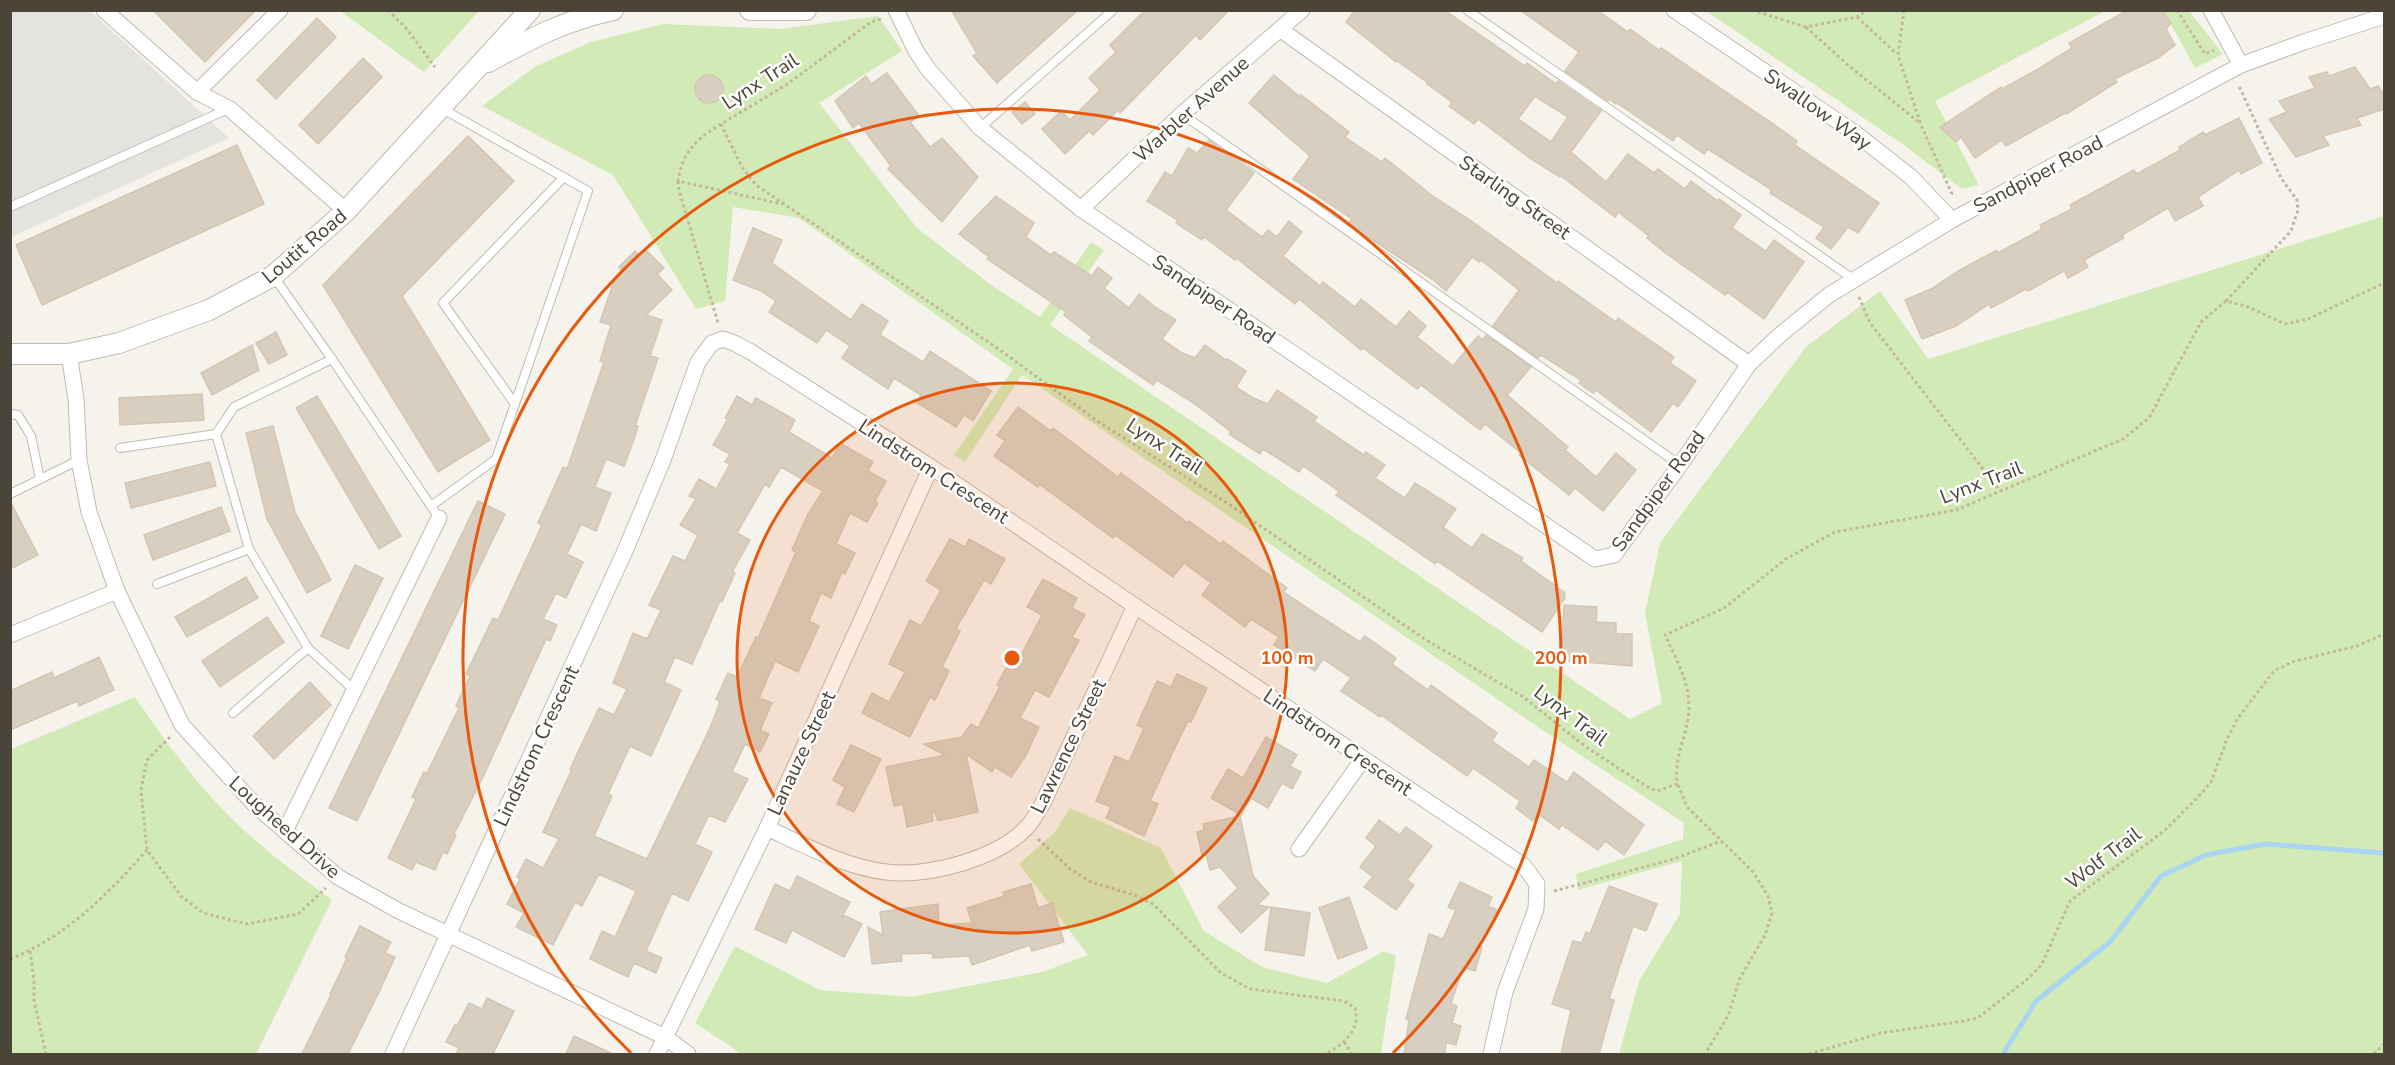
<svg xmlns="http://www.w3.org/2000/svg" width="2395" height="1065" viewBox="0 0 2395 1065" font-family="'Nunito Sans',sans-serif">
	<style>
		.green { fill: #d2eab5 }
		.parking { fill: #e5e3e0 }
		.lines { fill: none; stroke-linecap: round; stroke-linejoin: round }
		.stream { stroke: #a9d4f2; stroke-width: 5 }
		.building { fill: #d8cfc1; stroke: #d3c7b4; stroke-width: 1.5; fill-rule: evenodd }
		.service-casing { stroke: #c2bbae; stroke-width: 10 }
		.minor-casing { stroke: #c2bbae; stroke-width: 17 }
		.tertiary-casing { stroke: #c2bbae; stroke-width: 22 }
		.path { stroke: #c4b79f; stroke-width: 3; stroke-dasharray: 3 3; stroke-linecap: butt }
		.service { stroke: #fff; stroke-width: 8 }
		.minor { stroke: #fff; stroke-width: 15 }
		.tertiary { stroke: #fff; stroke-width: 20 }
		.ring { fill: none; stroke: #e8590c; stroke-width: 3 }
		.labels { text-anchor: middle; stroke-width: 5; stroke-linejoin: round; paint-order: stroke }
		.street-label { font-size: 20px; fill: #4b4439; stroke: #fff }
		.centre { fill: #e8590c; stroke: #fff; stroke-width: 3 }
		.ring-label { font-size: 18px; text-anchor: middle; font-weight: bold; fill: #e8590c; stroke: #fff; stroke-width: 5; stroke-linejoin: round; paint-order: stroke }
	</style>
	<rect width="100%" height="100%" fill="#f6f3ec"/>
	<!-- green -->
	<g class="green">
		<path d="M340 11H479L424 72Z"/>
		<path d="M1706 11H2105L1935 101 1979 185 1962 189 1905 146Z"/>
		<path d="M2164 11H2189L2223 54 2195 68Z"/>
		<path d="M878 16 902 51 819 103 917 228 991 285 1040 317 1091 242 1104 250 1050 325 1630 719 1662 703 1645 613 1660 543 1806 347 1880 291 1928 359 2384 216V1054H1619L1639 981 1680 914 1682 861 1578 890 1576 874 1683 839 1684 823 1541 729 1022 375 965 462 954 455 1013 369 799 218 733 207 725 301 696 309 613 175 482 106 536 66 591 42 663 24 780 29Z"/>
		<path d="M135 697C164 739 193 780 229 816 260 847 296 874 332 900L256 1054H11V749Z"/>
		<path d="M1070 808 1161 848 1204 931 1262 967 1327 983 1384 951 1396 956 1381 1054H742L695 1023 735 946 820 990 911 997 1042 972 1088 955 1019 864 1055 832Z"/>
	</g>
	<!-- parking -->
	<path class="parking" d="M10 11H90L229 138 11 237Z"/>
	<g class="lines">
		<!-- stream -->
		<path class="stream" d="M2003 1054 2036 1001 2110 942 2161 876 2206 855 2265 844 2384 853"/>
	</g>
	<!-- building -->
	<g class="building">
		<path d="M153 10H256L205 62Z"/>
		<path d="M951 10H1078L997 83 973 56 977 53Z"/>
		<path d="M1145 10H1229L1200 40 1196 35 1120 113 1118 110 1093 135 1089 131 1065 154 1042 129 1061 111 1070 120 1100 90 1089 78 1116 52 1110 45Z"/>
		<path d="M1355 10H1444L1525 66 1527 63 1556 84 1558 81 1601 111 1571 152 1606 182 1628 154 1654 173 1658 169 1685 189 1691 181 1718 201 1719 199 1741 215 1732 228 1766 251 1774 240 1804 262 1764 319 1727 292 1725 295 1664 252 1647 238 1649 236 1618 212 1615 217 1561 176 1560 177 1531 159 1478 119 1474 124 1449 106 1452 102 1427 84 1428 83 1397 61 1396 62 1346 22ZM1535 96 1568 117 1551 142 1518 119Z"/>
		<path d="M1520 10H1597L1628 32 1630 29 1659 50 1661 48 1769 121 1797 141 1795 145 1879 203 1858 233 1848 227 1831 249 1816 238 1824 227 1770 193 1772 190 1708 149 1704 154 1677 135 1673 141 1617 103 1616 104 1609 99 1608 101 1565 71 1579 52Z"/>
		<path d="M2128 10H2162L2171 23 2166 29 2175 45 2158 58 2114 79 2117 82 2066 114 2065 113 2006 146 2002 140 1975 158 1961 137 1956 142 1940 127 2001 87 2002 89 2040 68 2072 48 2069 43Z"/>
		<path d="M317 18 336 37 276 99 257 80Z"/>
		<path d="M363 58 382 77 318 144 299 125Z"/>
		<path d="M2355 67 2370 89 2378 86 2385 96V109L2357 118 2361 125 2323 136 2329 145 2296 157 2269 119 2287 112 2279 101 2315 88 2309 77 2327 72 2329 76Z"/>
		<path d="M887 73 919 116 910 122 930 147 942 138 978 177 942 222 888 169 891 166 859 123 853 128 835 101 866 76 871 84Z"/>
		<circle cx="709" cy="89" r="14"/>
		<path d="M1274 75 1300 97 1301 95 1349 132 1345 137 1382 162 1385 158 1434 197 1473 222 1557 283 1558 281 1616 322 1618 318 1674 357 1670 363 1696 381 1678 407 1673 403 1651 432 1596 390 1593 393 1579 383 1581 380 1541 355 1538 358 1493 326 1519 290 1481 260 1479 262 1472 257 1446 291 1432 279 1348 224 1352 219 1293 179 1310 156 1249 103Z"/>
		<path d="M1025 102 1035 114 1022 124 1012 112Z"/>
		<path d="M2239 118 2262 163 2241 174 2239 170 2198 197 2203 206 2175 221 2168 208 2122 235 2124 238 2084 260 2088 267 2068 278 2064 271 2028 291 2026 289 1991 308 1989 304 1956 326 1922 339 1905 300 1931 289 1958 271 1997 250 1998 253 2042 229 2040 225 2072 209 2070 205 2134 170 2137 174 2180 150 2179 147 2203 132 2205 135Z"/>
		<path d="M468 136 514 181 402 296 490 440 438 472 323 285Z"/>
		<path d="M1209 140 1254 173 1226 210 1262 237 1268 230 1277 237 1289 221 1302 232 1283 256 1320 286 1323 282 1355 307 1361 299 1396 327 1409 311 1426 326 1417 337 1453 366 1478 336 1483 340 1486 335 1531 367 1507 395 1568 447 1565 450 1596 477 1616 453 1636 470 1603 511 1575 488 1569 495 1519 455 1521 453 1485 424 1480 430 1421 385 1417 389 1363 348 1361 350 1299 299 1295 304 1236 258 1235 260 1204 237 1202 240 1176 223 1178 220 1147 201 1165 172 1172 176 1188 148 1197 153Z"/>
		<path d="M237 145 264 204 42 305 16 245Z"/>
		<path d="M996 196 1034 223 1026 237 1051 255 1054 252 1092 276 1098 267 1112 278 1104 288 1129 308 1139 294 1155 307 1176 320 1162 339 1182 353 1195 358 1205 345 1226 360 1227 359 1246 371 1236 387 1253 398 1268 404 1277 390 1317 417 1314 421 1364 455 1366 452 1385 465 1375 478 1405 498 1415 483 1456 509 1443 527 1472 548 1482 534 1523 558 1521 561 1565 593V598L1542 632 1437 561 1435 564 1336 495 1339 491 1303 466 1299 472 1263 449 1260 454 1229 434 1231 432 1195 404 1157 380 1153 385 1089 341 1092 337 1064 315 1066 312 987 259 989 257 959 234Z"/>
		<path d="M753 228 782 240 772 263 851 320 862 304 888 321 880 335 923 362 930 351 991 391 973 421 964 415 956 427 916 402 921 395 894 378 888 389 842 358 850 346 826 330 817 343 769 312 776 301 761 291 733 280Z"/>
		<path d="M645 249 664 268 657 274 672 290 646 315 662 320 650 356 658 358 635 426H638L633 442 624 466 606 459 595 487 611 493 596 531 581 524 567 554 583 562 566 598 556 593 543 619 557 625 550 641 546 639 484 775 454 834 456 835 447 854 443 852 435 870 416 862 412 870 388 858 416 799 412 797 424 772 427 773 459 708 456 706 470 676 466 674 493 618 498 620 513 588 542 525 538 523 563 467 567 469 604 362 600 361 611 325 600 322 615 278 622 270 619 267 635 251 639 255Z"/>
		<path d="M276 332 287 355 269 364 256 343Z"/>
		<path d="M252 345 259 370 212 395 201 373Z"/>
		<path d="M202 394 204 420 120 425 119 398Z"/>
		<path d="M317 396 401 536 379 549 296 408Z"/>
		<path d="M737 396 752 405 756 398 795 420 789 432 832 458 840 443 873 462 868 471 886 481 875 501 878 503 867 522 850 513 836 544 855 553 845 574 842 572 831 598 821 593 809 621 819 626 798 672 775 661 759 698 772 703 760 730 769 734 760 752 745 744 732 772 748 779 725 822 709 815 695 844 712 852 688 901 672 893 646 951 662 958 656 973 634 963 628 977 590 959 602 931 615 937 636 891 599 874 582 906 575 902 553 945 516 927 524 913 507 904 520 879 517 877 526 859 543 868 559 839 543 832 572 769H570L599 708 614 715 627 689 613 683 633 633 647 639 661 610 649 605 673 556 685 561 698 535 680 525 696 499 689 496 699 479 716 489 730 464 725 462 730 454 713 445 728 419 725 418ZM781 467 823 491 808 514 792 550 796 552 758 638 756 637 737 677 728 673 716 699 720 702 710 728 647 859 594 836 612 796 608 794 630 746 651 756 681 690 664 682 675 657 692 664 720 601 722 602 735 573 732 572 750 540 737 533 765 484 769 487Z"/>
		<path d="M1018 407 1051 431 1053 428 1118 477 1121 473 1188 523 1189 521 1221 544 1223 541 1287 588 1283 592 1318 615 1360 642 1365 636 1396 658 1392 664 1428 690 1431 685 1497 733 1492 741 1529 767 1534 760 1567 782 1574 772 1644 825 1624 855 1605 841 1598 850 1562 825 1559 829 1538 814 1533 821 1516 808 1520 801 1473 768 1467 776 1381 715 1380 717 1341 691 1351 678 1323 659 1315 671 1274 645 1279 637 1251 619 1245 627 1202 595 1211 583 1184 563 1173 577 1115 535 1113 538 1039 484 1038 487 994 456 1005 441 997 435Z"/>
		<path d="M273 426 295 512 331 580 307 593 267 519 246 433Z"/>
		<path d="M210 462 216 486 131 508 125 483Z"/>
		<path d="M10 501 38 555 10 569Z"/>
		<path d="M478 501 505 514 357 821 329 808Z"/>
		<path d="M221 507 230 531 153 560 144 535Z"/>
		<path d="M950 539 965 547 969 539 1005 559 991 584 984 580 956 629 960 631 942 667 949 671 935 700 930 697 910 737 862 713 872 693 889 702 905 672 889 664 910 620 921 626 941 590 926 581Z"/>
		<path d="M355 565 383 578 348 649 321 636Z"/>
		<path d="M246 577 258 598 187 637 175 617Z"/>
		<path d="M1043 579 1077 598 1072 608 1085 615 1072 637 1079 640 1049 697 1035 690 1020 718 1039 727 1025 757 1011 777 995 767 992 772 966 754 978 812 938 821 934 811H932L933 821 907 827 903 804 894 806 886 767 945 755 924 744 962 737 971 724 978 728 1000 686 997 685 1014 653 1020 657 1042 615 1027 607Z"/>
		<path d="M1564 605 1597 607 1596 622 1616 623V634H1632V666L1561 660Z"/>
		<path d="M267 617 284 642 220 687 202 661Z"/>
		<path d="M99 657 114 690 79 706 77 701 10 730V691L52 672 54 678Z"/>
		<path d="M1177 674 1207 688 1191 722 1188 721 1170 758 1150 801 1158 804 1144 836 1106 818 1111 807 1096 801 1115 756 1129 762 1144 728 1137 725 1157 681 1171 687Z"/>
		<path d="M310 682 331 705 274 759 253 736Z"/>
		<path d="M1266 737 1297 755 1290 766 1301 772 1292 789 1282 783 1268 808 1251 798 1241 815 1211 798 1228 769 1243 778Z"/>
		<path d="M851 745 881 759 854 812 837 804 845 787 833 780Z"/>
		<path d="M1240 816 1253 876 1269 894 1257 905 1269 907 1241 933 1218 907 1238 888 1220 867 1210 870 1206 855H1202L1197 832 1204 830 1203 824Z"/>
		<path d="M1379 820 1400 835 1406 827 1432 846 1407 880 1414 885 1396 910 1364 887 1373 877 1360 867 1376 846 1366 838Z"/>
		<path d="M797 876 850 902 842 917 846 916 862 924 844 957 792 930 786 943 755 929 775 884 790 891Z"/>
		<path d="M1460 882 1492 897 1488 906 1497 910 1480 947H1482L1475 971 1463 967 1451 1004 1457 1006 1452 1023 1461 1026 1456 1045 1446 1042 1445 1054H1404L1409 1020 1406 1019 1429 934 1443 939 1456 910 1448 907Z"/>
		<path d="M1031 884 1038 908 1052 903 1064 942 1032 951 1030 945 972 965 969 956 933 958 932 953 901 954 902 961 872 964 868 927 883 935 880 912 938 904 939 925 972 923 967 908 1004 896 1003 892Z"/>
		<path d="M1609 886 1657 904 1646 931 1633 926 1609 999 1614 1000 1599 1054H1561L1571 1010 1552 1004 1573 941 1582 943 1586 932 1590 934Z"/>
		<path d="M1349 897 1367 948 1338 959 1319 908Z"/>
		<path d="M1271 907 1310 913 1304 956 1265 950Z"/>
		<path d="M360 926 391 942 385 953 395 957 379 992 348 1054H302L331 995 330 994 347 958 345 957Z"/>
		<path d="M487 998 514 1011 493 1054H456L459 1048 446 1042 455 1025 457 1026 469 1003 482 1009Z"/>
		<path d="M574 1036 613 1054H566Z"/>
	</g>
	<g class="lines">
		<defs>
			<g id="service">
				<path d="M1467 10 1853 279"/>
				<path d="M1182 114 1680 465"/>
				<path d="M980 128 1113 10"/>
				<path d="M10 207 228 109"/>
				<path d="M274 277 332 359 439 518"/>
				<path d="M332 359 234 407 216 434 249 549 308 648 354 690"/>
				<path d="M515 404 443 303 564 177"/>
				<path d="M10 414 18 415 31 436 40 479"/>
				<path d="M120 448 216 434"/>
				<path d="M10 494 79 460"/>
				<path d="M431 506 496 459 588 191 441 108"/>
				<path d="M157 584 249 549"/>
				<path d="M233 713 308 648"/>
			</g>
			<g id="minor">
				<path d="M104 10 197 92 230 109 346 211"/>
				<path d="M896 10 916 51 928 69 980 128 1081 209 1595 559 1614 555 1680 465 1749 364 1781 334 1829 295 1952 220 2241 65 2304 42 2384 16"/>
				<path d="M1674 10 1855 133 1911 177 1952 220"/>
				<path d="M2211 10 2241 65"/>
				<path d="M1281 30 1749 364"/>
				<path d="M197 92 280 10"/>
				<path d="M1081 209 1182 114 1302 10"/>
				<path d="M69 354 76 399 79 460 89 512 117 591 182 725 255 805 338 877 399 911 665 1037 688 1054"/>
				<path d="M10 635 117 591"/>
				<path d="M767 828C804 845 845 867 886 872 928 877 998 859 1027 827 1034 820 1039 809 1044 801L1135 606"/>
				<path d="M285 831 439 518"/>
				<path d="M1299 849 1363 759"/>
				<path d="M393 1054 625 551 663 460 698 362 712 343 723 339 734 343 751 352 931 467 1135 606 1524 866 1537 884 1536 909 1505 992 1491 1054"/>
				<path d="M657 1054 767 828 931 467"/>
			</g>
			<g id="tertiary">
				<path d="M750 10H806"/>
				<path d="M488 62C532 38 563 21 613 10"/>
				<path d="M10 354H69L119 343 209 310 273 276 346 211 530 10"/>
			</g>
		</defs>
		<!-- service casing -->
		<use href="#service" class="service-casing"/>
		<!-- minor casing -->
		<use href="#minor" class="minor-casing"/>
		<!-- tertiary casing -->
		<use href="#tertiary" class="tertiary-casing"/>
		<!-- path -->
		<g class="path">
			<path d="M388 10 406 28 435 67"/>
			<path d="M1752 10 1806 27 1857 17 1867 10"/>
			<path d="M1904 10 1898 55 1921 125 1952 194 1950 196"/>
			<path d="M2177 10 2205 54 2214 50"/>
			<path d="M1857 17 1897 54"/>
			<path d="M881 19 871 22 786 85 721 124 742 167 756 185 1000 350 1100 423 1227 503 1426 640 1522 696 1586 747 1646 786 1657 791 1677 784C1674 752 1689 734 1689 706 1689 681 1675 657 1665 635L1724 608 1786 559 1835 532 1956 510 2123 439 2149 418 2201 322 2226 301 2246 306 2285 324 2308 319 2384 283"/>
			<path d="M1806 27 1849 66 1920 123"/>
			<path d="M721 124C697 138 682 153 678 181L782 204"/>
			<path d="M678 181 679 190 718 323"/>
			<path d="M1859 297 1870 323 2000 491"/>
			<path d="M2226 301 2291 231 2298 210 2297 200 2281 178 2239 86"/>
			<path d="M170 737 147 760 141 790 147 850 181 896 203 913 247 924 298 914 326 888"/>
			<path d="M1678 785 1687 807 1753 872 1768 896 1772 913 1765 935 1740 978 1728 1016 1705 1054"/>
			<path d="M1038 839 1070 869 1091 882 1134 895 1153 904 1221 973 1250 989 1344 1001 1355 1008C1361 1030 1343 1045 1325 1054"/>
			<path d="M1554 891 1674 859 1721 841"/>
			<path d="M30 951 34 981V1001L46 1054"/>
			<path d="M10 959C66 937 108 894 147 850"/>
			<path d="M1344 1042 1352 1054"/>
			<path d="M1809 1054 1881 1033 1964 1021 1977 1018 1988 1010 2030 977 2042 964 2070 901 2164 831 2201 794 2211 782 2227 739 2238 718 2274 671 2292 662 2357 646 2384 634"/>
			<path d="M2374 1054 2384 1044"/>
		</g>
		<!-- service -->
		<use href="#service" class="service"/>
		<!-- minor -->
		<use href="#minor" class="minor"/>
		<!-- tertiary -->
		<use href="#tertiary" class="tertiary"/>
	</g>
	<!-- distance rings -->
	<circle cx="1012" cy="658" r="275" fill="#e8590c" fill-opacity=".12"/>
	<g class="ring">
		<circle cx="1012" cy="658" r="275"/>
		<path d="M631 1053A549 549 0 1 1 1393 1053"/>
	</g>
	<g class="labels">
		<!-- street labels -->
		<g class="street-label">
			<text transform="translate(760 81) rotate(-33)" y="7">Lynx Trail</text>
			<text transform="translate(1191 109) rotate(-42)" y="7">Warbler Avenue</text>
			<text transform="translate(1818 109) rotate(35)" y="7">Swallow Way</text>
			<text transform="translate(2038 174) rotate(-28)" y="7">Sandpiper Road</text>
			<text transform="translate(1515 197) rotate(35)" y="7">Starling Street</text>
			<text transform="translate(304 246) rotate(-40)" y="7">Loutit Road</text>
			<text transform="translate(1214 299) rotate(34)" y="7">Sandpiper Road</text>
			<text transform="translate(1165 446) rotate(33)" y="7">Lynx Trail</text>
			<text transform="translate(934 471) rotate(33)" y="7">Lindstrom Crescent</text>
			<text transform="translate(1981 482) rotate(-21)" y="7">Lynx Trail</text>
			<text transform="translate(1658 491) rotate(-54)" y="7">Sandpiper Road</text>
			<text transform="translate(1571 715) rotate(37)" y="7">Lynx Trail</text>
			<text transform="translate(1338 742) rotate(34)" y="7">Lindstrom Crescent</text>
			<text transform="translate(536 746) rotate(-65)" y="7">Lindstrom Crescent</text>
			<text transform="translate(1068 746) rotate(-64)" y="7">Lawrence Street</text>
			<text transform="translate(801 753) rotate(-65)" y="7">Lanauze Street</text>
			<text transform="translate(285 827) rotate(42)" y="7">Lougheed Drive</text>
			<text transform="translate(2103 858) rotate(-37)" y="7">Wolf Trail</text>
		</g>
	</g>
	<circle cx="1012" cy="658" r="9" class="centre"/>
	<g class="ring-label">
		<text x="1287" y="664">100 m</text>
		<text x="1561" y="664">200 m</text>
	</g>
	<!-- border -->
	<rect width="2395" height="1065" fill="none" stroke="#4b4439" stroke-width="24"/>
</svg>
